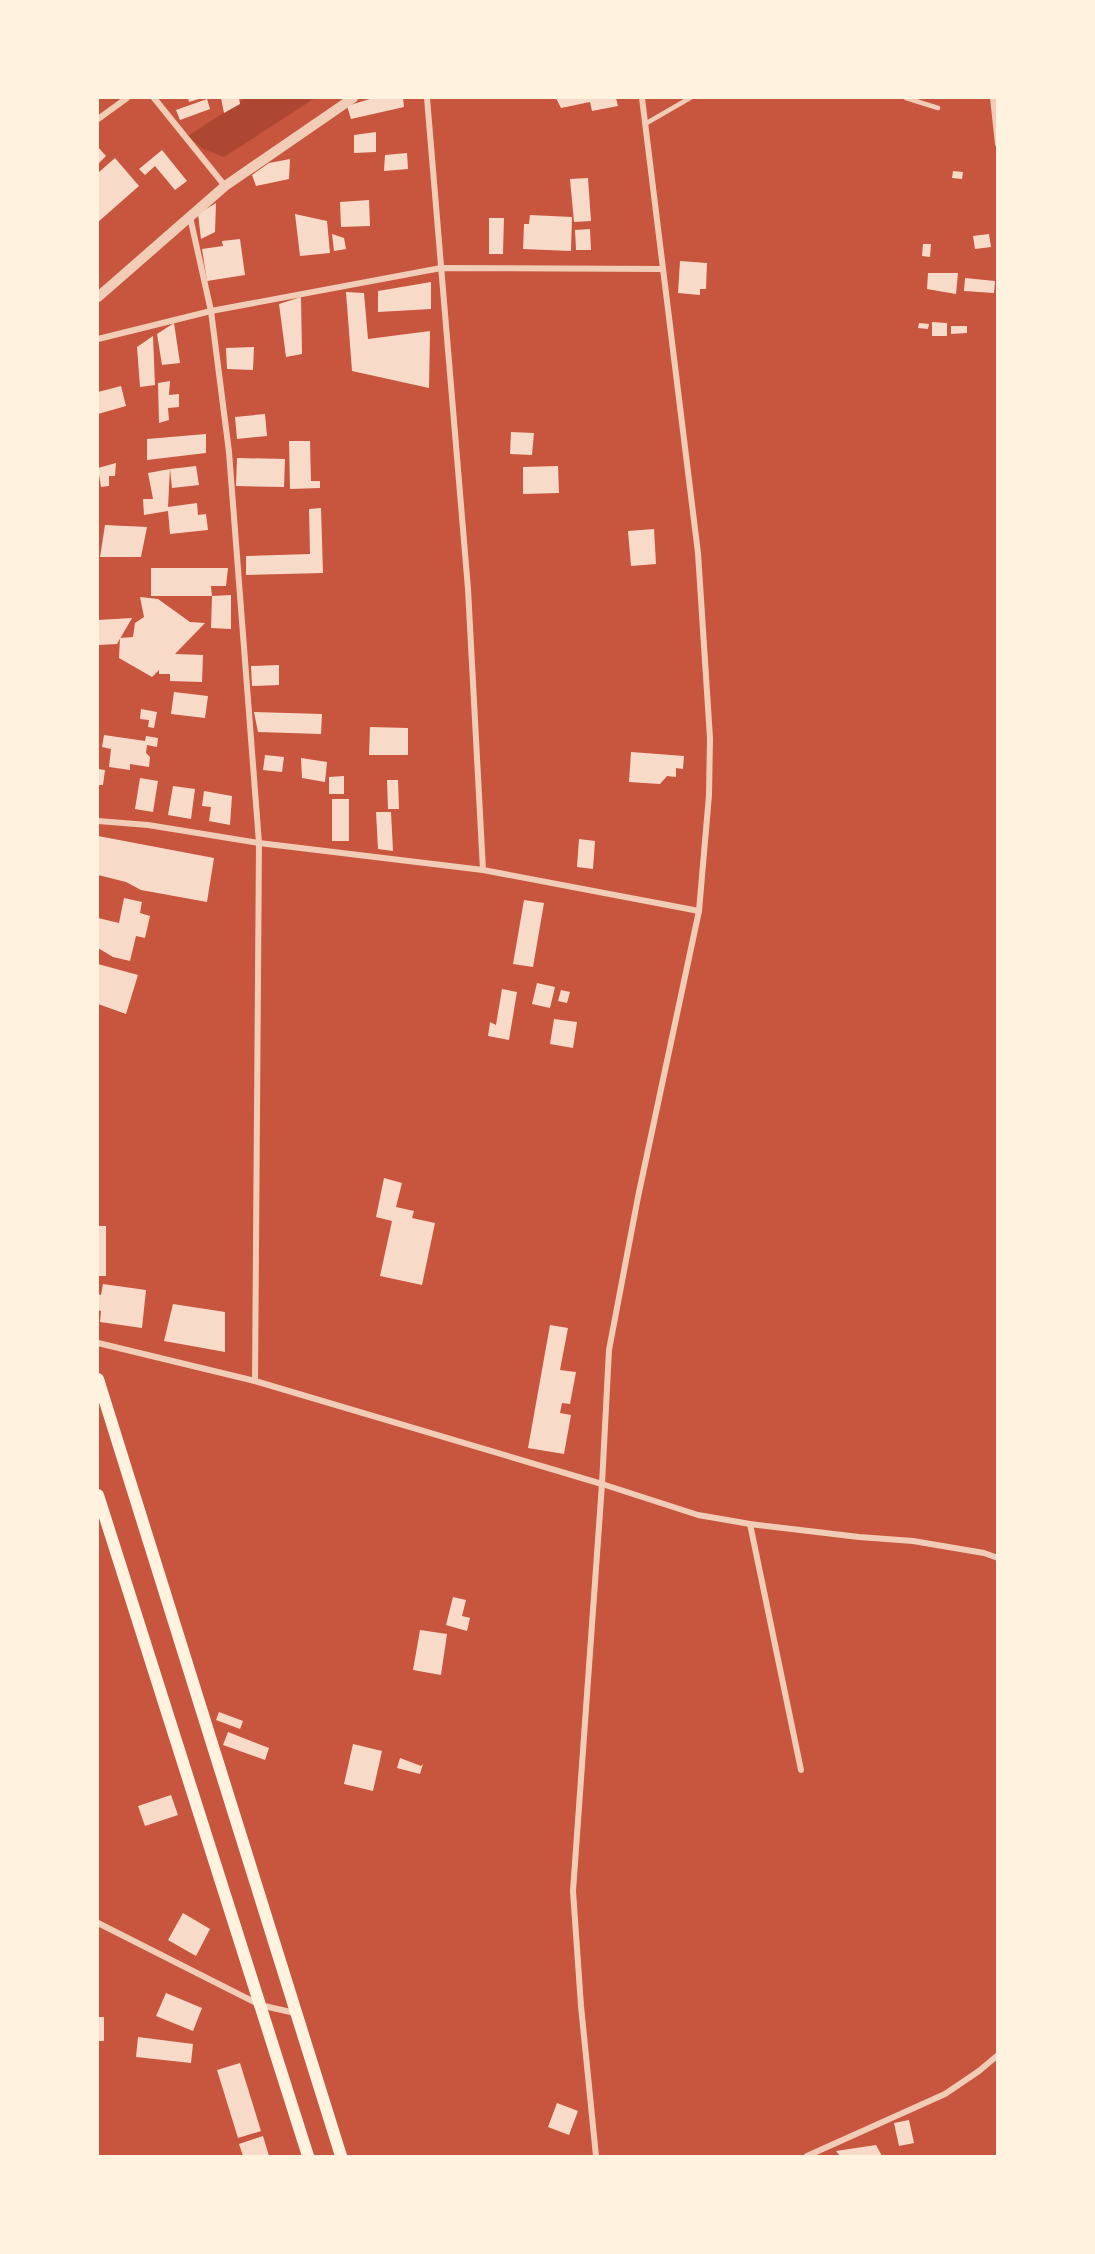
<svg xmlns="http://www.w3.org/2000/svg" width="1095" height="2254" viewBox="0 0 1095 2254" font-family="Literata,serif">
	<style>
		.green { fill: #ae4732 }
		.building { fill: #f7dbc8 }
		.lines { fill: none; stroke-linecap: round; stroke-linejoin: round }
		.service { stroke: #f1ccb7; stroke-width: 4.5 }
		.minor { stroke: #f1ccb7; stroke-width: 6 }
		.tertiary { stroke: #f1ccb7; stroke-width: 10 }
		.secondary { stroke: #fff3e0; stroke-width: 12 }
	</style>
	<rect width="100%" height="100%" fill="#c8553d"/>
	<!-- green -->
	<path class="green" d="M246 98H315L224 157 203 149 188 136Z"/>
	<!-- building -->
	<g class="building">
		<path d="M188 98H202L189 102Z"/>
		<path d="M221 98H239L240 104 224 113Z"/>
		<path d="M373 98H403L404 107 351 119 347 106Z"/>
		<path d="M556 98H616L618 106 592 111 590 102 561 108Z"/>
		<path d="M207 99 210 109 180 120 176 110Z"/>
		<path d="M376 132V152L354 153V135Z"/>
		<path d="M98 147 106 156 98 164Z"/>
		<path d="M162 150 187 181 175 190 155 166 145 175 139 169Z"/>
		<path d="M407 153 408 169 384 171 385 155Z"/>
		<path d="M115 158 139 186 98 222V173Z"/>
		<path d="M290 159 289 179 256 186 252 175 269 163Z"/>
		<path d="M953 171 963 172 962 179 952 178Z"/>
		<path d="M588 178 591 221 574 222 570 179Z"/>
		<path d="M369 200 370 226 341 227 340 202Z"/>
		<path d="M216 203 215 232 201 239 198 214Z"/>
		<path d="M295 214 327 221 330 253 300 256Z"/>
		<path d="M530 215 572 217 571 251 523 249 524 224H529Z"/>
		<path d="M489 218H504L503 254H489Z"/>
		<path d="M590 229 591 250H576L575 230Z"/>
		<path d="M332 234 344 238 346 249 334 251Z"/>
		<path d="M989 234 991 247 975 249 973 236Z"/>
		<path d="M240 239 245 275 207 281 202 249 223 246 222 241Z"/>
		<path d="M923 244H931L930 257 922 256Z"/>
		<path d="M680 261 707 263 706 289H700V295L678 293Z"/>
		<path d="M928 273H958L956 294 927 289Z"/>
		<path d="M965 278 995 281 994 293 964 291Z"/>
		<path d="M431 282V309L378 312V291Z"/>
		<path d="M346 292 364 293 368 339 430 331 429 388 352 371Z"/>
		<path d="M301 297 302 354 286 357 279 304Z"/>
		<path d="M932 322 947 323V336H932Z"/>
		<path d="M174 323 180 363 162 365 157 334Z"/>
		<path d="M919 323 929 324 928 329 918 328Z"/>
		<path d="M951 326H967V333L951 334Z"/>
		<path d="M153 336 155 385 140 387 137 347Z"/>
		<path d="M254 347 253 370 227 369 226 348Z"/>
		<path d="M170 381 169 395 179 394V407L168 408 169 420 159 423 158 383Z"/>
		<path d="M121 386 126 406 98 414V392Z"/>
		<path d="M265 414 267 436 237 439 235 417Z"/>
		<path d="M511 432 534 433 532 455 510 454Z"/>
		<path d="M206 434V453L147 460V439Z"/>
		<path d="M289 441H310L311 481H320V488L290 489Z"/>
		<path d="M237 458 285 459 284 487 236 486Z"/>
		<path d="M116 463 115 476H109V486L101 487 98 468Z"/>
		<path d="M196 466 199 485 172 488 170 469Z"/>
		<path d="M558 466 559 493 523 494V467Z"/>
		<path d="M170 469 168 507 197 503 198 515 206 514 208 530 170 534 168 511 144 515 143 499H153L148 473Z"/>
		<path d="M321 508 323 573 246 575V556L310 554 309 509Z"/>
		<path d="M105 525 147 527 141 557H100Z"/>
		<path d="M654 529 656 564 631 566 628 531Z"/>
		<path d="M151 568H228L226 586H211L212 596H151Z"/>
		<path d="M231 595V629L211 628 212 596Z"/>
		<path d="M140 597 158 599 190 622 205 623 175 654 203 655 202 682 170 681V674H159V670L152 677 119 658 120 638 133 637 135 623 144 617Z"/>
		<path d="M132 618 117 644 98 645V620Z"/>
		<path d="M279 665V685L252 686 251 666Z"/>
		<path d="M174 692 208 696 205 718 171 714Z"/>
		<path d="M141 709 157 712 154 728 148 727 149 720 140 719Z"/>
		<path d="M254 712 322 714 321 734 258 732Z"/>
		<path d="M370 727 408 728V755H369Z"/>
		<path d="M104 735 145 741 146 736 158 738 157 747 147 745 146 753 150 757 149 767 130 764V770L109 767 111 749 102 747Z"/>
		<path d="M631 752 684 756 683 769 676 768V777L667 776 660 784 629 782Z"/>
		<path d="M265 755 284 757 282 772 263 770Z"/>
		<path d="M301 758 327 762 325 782 302 778Z"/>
		<path d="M98 769 105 770 103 785H98Z"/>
		<path d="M344 776V794H329V777Z"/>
		<path d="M140 778 158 781 153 812 135 809Z"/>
		<path d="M387 780H398L399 809H388Z"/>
		<path d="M173 786 195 789 191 819 168 815Z"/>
		<path d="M204 791 232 796 230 825 209 821 211 807 202 806Z"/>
		<rect x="332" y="799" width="17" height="42"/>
		<path d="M376 812H391L393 851 378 849Z"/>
		<path d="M98 836 214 858 207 902 141 890 126 882 98 875Z"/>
		<path d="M579 839 595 841 593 869 577 867Z"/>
		<path d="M124 898 142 902 140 913 150 916 145 938 136 936 130 961 113 957 98 948V918L119 923Z"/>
		<path d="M524 900 544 903 533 967 513 964Z"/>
		<path d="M98 964 138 975 126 1014 98 1004Z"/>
		<path d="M537 983 555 987 550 1008 532 1004Z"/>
		<path d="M502 989 517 992 509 1040 488 1036 490 1022 496 1025Z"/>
		<path d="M561 990 570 992 567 1003 558 1001Z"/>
		<path d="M554 1019 577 1022 573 1048 550 1044Z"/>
		<path d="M384 1178 402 1183 396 1207 414 1211 412 1218 435 1223 422 1285 380 1276 392 1221 376 1217Z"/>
		<rect x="98" y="1226" width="8" height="50"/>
		<path d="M103 1284 146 1290 142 1328 100 1322 101 1311 98 1310V1294L101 1295Z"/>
		<path d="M173 1304 225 1312V1352L164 1341Z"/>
		<path d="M550 1325 568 1328 560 1370 576 1372 570 1404 562 1403 560 1413 571 1415 564 1454 528 1448Z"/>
		<path d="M453 1597 466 1600 462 1616 470 1618 467 1631 446 1625Z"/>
		<path d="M420 1630 447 1634 441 1675 413 1670Z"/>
		<path d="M219 1712 243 1721 240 1729 216 1720Z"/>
		<path d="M228 1732 269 1748 265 1760 223 1745Z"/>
		<path d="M353 1744 382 1751 373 1791 344 1784Z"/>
		<path d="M400 1758 421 1766 423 1764 420 1774 397 1768Z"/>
		<path d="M171 1795 178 1815 145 1826 138 1806Z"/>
		<path d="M183 1913 210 1929 196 1956 168 1940Z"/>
		<path d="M166 1993 202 2008 193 2031 156 2016Z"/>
		<rect x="98" y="2017" width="6" height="24"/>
		<path d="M138 2037 193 2044 191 2063 136 2057Z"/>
		<path d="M240 2063 261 2131 238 2138 217 2070Z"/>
		<path d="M557 2103 578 2111 569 2135 548 2127Z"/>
		<path d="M909 2120 914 2143 899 2146 894 2123Z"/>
		<path d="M263 2136 269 2156H243L239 2144Z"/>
		<path d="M876 2145 882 2156H840L836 2151Z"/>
	</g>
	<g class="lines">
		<!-- service -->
		<g class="service">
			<path d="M906 98 938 108"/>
			<path d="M645 124 690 98"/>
		</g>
		<!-- minor -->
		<g class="minor">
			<path d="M154 98 225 186"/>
			<path d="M427 98 468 589 483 870"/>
			<path d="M993 98 998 144"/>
			<path d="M98 119 127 98"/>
			<path d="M190 217 211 311 229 452 259 843 255 1381"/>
			<path d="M98 339 211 311 441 268 662 269"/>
			<path d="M98 821 148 825 259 843 483 870 699 911"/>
			<path d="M98 1343 255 1381 602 1484 698 1515 750 1524 859 1537 913 1541 984 1553 998 1558"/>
			<path d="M750 1524 801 1770"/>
			<path d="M98 1923 260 2005 295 2013"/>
			<path d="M596 2156 581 2006 573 1891 602 1484 609 1350 638 1197 699 911 709 795 710 738 698 553 642 98"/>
			<path d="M807 2156 945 2094 979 2071 998 2055"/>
		</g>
		<!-- tertiary -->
		<path class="tertiary" d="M98 297 225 186 353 98"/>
		<!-- secondary -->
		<g class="secondary">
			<path d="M98 1379 341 2156"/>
			<path d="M98 1495 308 2156"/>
		</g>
	</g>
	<!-- border -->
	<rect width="1095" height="2254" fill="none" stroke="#fff3e0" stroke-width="198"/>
</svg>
